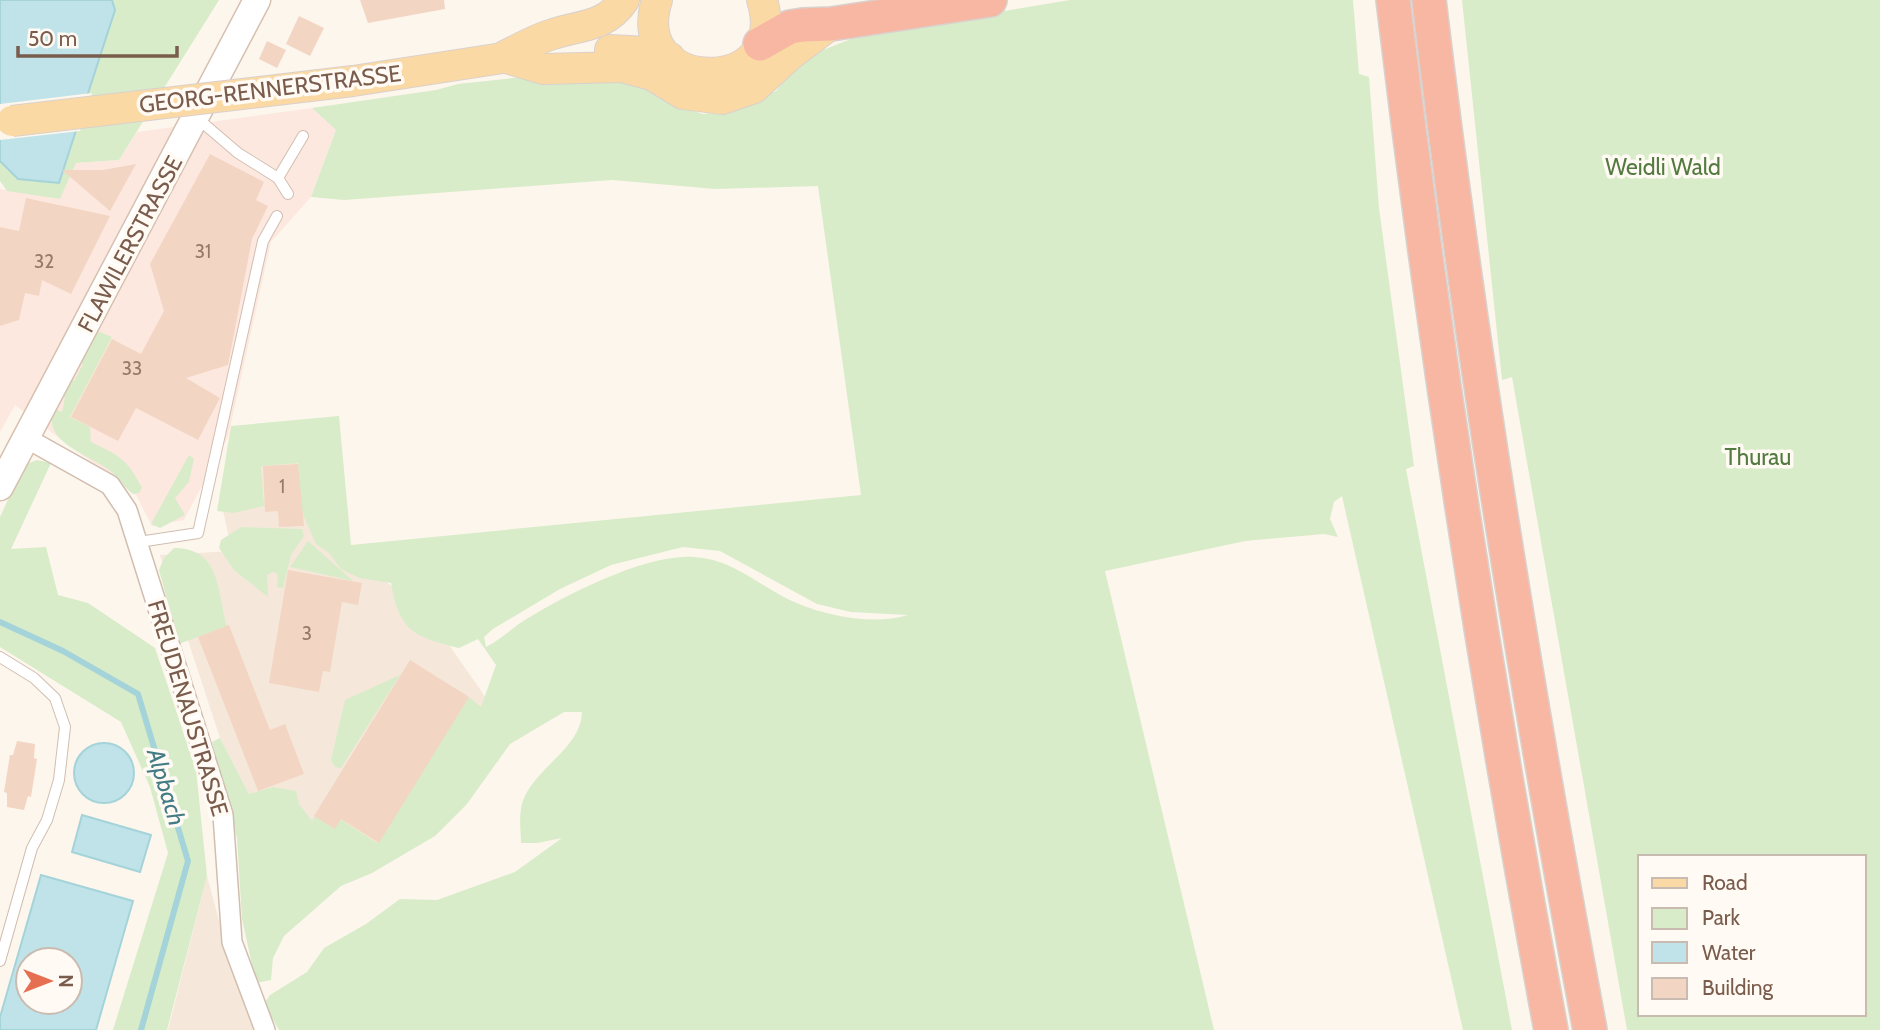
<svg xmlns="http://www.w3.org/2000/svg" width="1880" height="1030" viewBox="0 0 1880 1030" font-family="Cabin,sans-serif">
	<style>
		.residential { fill: #f5e8da }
		.commercial { fill: #fde8e0 }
		.green { fill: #d8ecc9; fill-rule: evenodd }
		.water { fill: #bfe3e8; stroke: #a5d3da; stroke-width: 2; fill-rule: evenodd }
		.pier { fill: #fdf6ec }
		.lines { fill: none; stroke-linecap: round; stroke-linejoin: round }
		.stream { stroke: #a5d3da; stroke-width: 6 }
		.building { fill: #f3d5c3 }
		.lane-casing { stroke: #d1beb0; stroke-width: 12 }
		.street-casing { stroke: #d1beb0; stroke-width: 22 }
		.secondary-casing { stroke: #d6c0b0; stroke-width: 29 }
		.primary-casing { stroke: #dad1cd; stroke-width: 32 }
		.highway-casing { stroke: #dad1cd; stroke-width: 36 }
		.lane { stroke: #fff; stroke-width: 10 }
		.street { stroke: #fff; stroke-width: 19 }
		.secondary { stroke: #fff; stroke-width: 26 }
		.primary { stroke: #fbd9a5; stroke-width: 30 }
		.highway { stroke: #f7b7a3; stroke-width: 33 }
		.primary-bridge-casing { stroke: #dad1cd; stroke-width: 32; stroke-linecap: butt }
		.primary-bridge { stroke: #fbd9a5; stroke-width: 30 }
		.labels { text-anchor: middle; stroke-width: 7; stroke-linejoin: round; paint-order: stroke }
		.number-label { font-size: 19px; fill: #987a6a }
		.street-label { font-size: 23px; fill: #7a5c4d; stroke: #fffaf3 }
		.park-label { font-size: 23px; fill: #537a41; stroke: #fffaf3 }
		.water-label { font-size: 24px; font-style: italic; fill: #437c86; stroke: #fffaf3 }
	</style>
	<rect width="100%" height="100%" fill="#fdf6ec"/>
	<!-- residential -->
	<g class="residential">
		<path d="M318 451 326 536 427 613 486 698 404 854 267 829 220 738 160 555 232 551 223 511 237 456Z"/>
		<path d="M207 876 233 972 253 1030H168Z"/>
	</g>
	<!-- commercial -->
	<path class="commercial" d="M312 108 336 130 311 197 271 242 228 437 184 520 152 526 136 495 15 405 0 432V189L60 199 76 163 119 160 137 132Z"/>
	<!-- green -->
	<g class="green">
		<path d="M112 0H219L119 160 76 163 60 199 7 191 0 181V161L18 179 59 182 115 10Z"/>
		<path d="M1070 0H1353L1359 74 1369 77 1379 208 1414 466 1406 469 1512 1030H1463L1342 496 1334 502 1330 519 1338 537 1324 534 1245 541 1105 571 1214 1030H279L264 1004 270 995 307 972 324 948 366 924 400 899 437 900 515 872 562 838 537 843H521C521 832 519 820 521 809 527 771 581 751 582 712H564L510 744 467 804 435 836 372 873 341 886 284 936 273 958 271 980 256 983 242 919 237 838 212 742 220 738 249 794 273 787 296 791 299 804 312 821 315 816 340 819 377 843 469 697 481 707 496 665 478 639 459 648C414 637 399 631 391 583L359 578 341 569 329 553 316 544 300 508 298 463 261 466 264 506 233 513 217 511 231 426 339 416 351 545 861 495 818 186 715 189 612 180 344 200 311 197 336 130 312 108 436 90 458 84 569 72 644 86 666 102 703 114 730 111 776 91 800 59 861 35ZM683 547 720 551 817 604 851 612 908 615C875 625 831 617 799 604 761 589 736 559 693 557 645 554 566 595 525 620 512 628 500 640 486 647L484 637 493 629 560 589 611 565Z"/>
		<path d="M1462 0H1880V1030H1627L1512 377 1502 380ZM1640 857H1864V1014H1640Z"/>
		<path d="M95 330 112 337 70 417 90 427 91 442C118 455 127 458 142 488L139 493 133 494C124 487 118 476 109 470 90 455 39 441 55 409L62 412 65 398 62 395 70 379 74 381 83 364 80 361Z"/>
		<path d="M189 455 194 459 189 482 175 498 185 515 160 528 151 524Z"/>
		<path d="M37 460 51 463 11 549 46 547 58 595 88 603 155 648 196 770 207 876 167 1030H113L168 853 150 787 121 722 0 647V517L24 465Z"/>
		<path d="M241 527 302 529 304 536 291 555 283 588 277 587 278 574 273 572 267 575 268 597 234 570 219 548 221 540Z"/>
		<path d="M308 541 353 581 290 567Z"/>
		<path d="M174 548C221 548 217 591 227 626L179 644 159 570 164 558Z"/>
		<path d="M400 675 341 768 335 767 331 760 345 700Z"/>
	</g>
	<!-- water -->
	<g class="water">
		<path d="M0 0H112L115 10 59 183 18 179 0 161Z"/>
		<circle cx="104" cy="773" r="30"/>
		<path d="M82 815 151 835 140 872 72 852Z"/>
		<path d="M41 875 133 901 96 1030H0V1017ZM70 960V1002H28V960Z"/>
	</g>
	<!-- pier -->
	<path class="pier" d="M92 93 80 131 0 140V104Z"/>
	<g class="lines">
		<!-- stream -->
		<path class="stream" d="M0 622 63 651 138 694 188 861 141 1030"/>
	</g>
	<!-- building -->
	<g class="building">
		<path d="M360 0H444L445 9 368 23Z"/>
		<path d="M299 16 324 28 310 56 286 44Z"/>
		<path d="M267 41 286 50 277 68 259 59Z"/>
		<path d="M210 154 264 182 256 200 268 206 252 239 228 365 186 378 220 398 198 440 136 408 118 441 71 417 112 339 141 354 164 311 150 264Z"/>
		<path d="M136 164 110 211 62 170H103Z"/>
		<path d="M26 198 110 216 71 294 42 280 39 296 25 293 19 320 0 326V227L19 231Z"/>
		<path d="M298 464 304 526 279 527 278 511 265 512 263 466Z"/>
		<path d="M288 570 362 583 358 605 342 602 330 672 323 671 319 692 269 683Z"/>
		<path d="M229 625 270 730 285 724 304 774 258 791 198 637Z"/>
		<path d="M410 660 469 697 379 843 341 819 335 829 314 816Z"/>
		<path d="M17 741 35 744 34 758 37 759 31 797 28 796 24 810 7 807V793L4 792 10 755H13Z"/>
	</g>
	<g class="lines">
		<defs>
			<g id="lane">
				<path d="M197 118 238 153 278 178 288 194"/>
				<path d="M278 178 303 136"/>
				<path d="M139 542 198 533 263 241 277 216"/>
				<path d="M0 657 34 678 55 698 65 727 59 780 47 820 32 848 0 961"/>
			</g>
			<path id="street" d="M26 438 110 485 127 510 223 815 232 942 265 1030"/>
			<path id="secondary" d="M0 487 257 0"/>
			<g id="primary">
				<path d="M657 0C626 96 793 98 762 0"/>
				<path d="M610 50 648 52 670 58"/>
				<path d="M503 57 543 69 622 67 652 75 683 94 722 99 754 88 790 55 831 24"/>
				<path d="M503 57C519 49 536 39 553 34 581 25 606 27 624 0"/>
				<path d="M353 81 522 55"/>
			</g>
			<g id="highway">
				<path d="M1393 0C1434 345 1487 688 1551 1030"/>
				<path d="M1429 0C1470 345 1526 688 1590 1030"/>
				<path d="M760 44 790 27 803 25 831 24 990 0"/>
			</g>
		</defs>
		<!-- lane casing -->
		<use href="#lane" class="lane-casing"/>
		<!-- street casing -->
		<use href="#street" class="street-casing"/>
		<!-- secondary casing -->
		<use href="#secondary" class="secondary-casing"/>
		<!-- primary casing -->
		<use href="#primary" class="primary-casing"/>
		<!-- highway casing -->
		<use href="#highway" class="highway-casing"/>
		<!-- lane -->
		<use href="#lane" class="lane"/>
		<!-- street -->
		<use href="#street" class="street"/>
		<!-- secondary -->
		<use href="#secondary" class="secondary"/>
		<!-- primary -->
		<use href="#primary" class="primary"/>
		<!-- highway -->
		<use href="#highway" class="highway"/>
		<defs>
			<path id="primary-bridge" d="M12 121 353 81"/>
		</defs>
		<!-- primary-bridge casing -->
		<use href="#primary-bridge" class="primary-bridge-casing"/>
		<!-- primary-bridge -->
		<use href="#primary-bridge" class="primary-bridge"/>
	</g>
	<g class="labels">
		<!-- number labels -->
		<g class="number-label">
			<text x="203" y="258">31</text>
			<text x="44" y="268">32</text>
			<text x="132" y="375">33</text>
			<text x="282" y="493">1</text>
			<text x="307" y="640">3</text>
		</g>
		<!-- street labels -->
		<g class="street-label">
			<text transform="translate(270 89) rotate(-7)" y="8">GEORG-RENNERSTRASSE</text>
			<text transform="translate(130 244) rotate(-62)" y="8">FLAWILERSTRASSE</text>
			<text transform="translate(188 708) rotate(73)" y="8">FREUDENAUSTRASSE</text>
		</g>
		<!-- park labels -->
		<g class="park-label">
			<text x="1663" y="175">Weidli Wald</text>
			<text x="1758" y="465">Thurau</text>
		</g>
		<!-- water labels -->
		<g class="water-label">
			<text transform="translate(166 787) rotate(73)" y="8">Alpbach</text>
		</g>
	</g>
	<!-- legend -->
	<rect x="1638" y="855" width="228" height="161" fill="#fffaf3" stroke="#cabbb1" stroke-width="2"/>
	<rect x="1652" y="878" width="35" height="10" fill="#fbd9a5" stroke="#cabbb1" stroke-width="2"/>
	<text x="1702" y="890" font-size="21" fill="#7a5c4d">Road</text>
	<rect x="1652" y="908" width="35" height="21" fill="#d8ecc9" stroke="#cabbb1" stroke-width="2"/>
	<text x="1702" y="925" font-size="21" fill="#7a5c4d">Park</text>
	<rect x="1652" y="942" width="35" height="21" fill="#bfe3e8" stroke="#cabbb1" stroke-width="2"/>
	<text x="1702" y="960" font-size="21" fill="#7a5c4d">Water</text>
	<rect x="1652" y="978" width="35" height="21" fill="#f3d5c3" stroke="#cabbb1" stroke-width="2"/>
	<text x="1702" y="995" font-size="21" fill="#7a5c4d">Building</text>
	<!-- north arrow -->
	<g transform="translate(49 981) rotate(90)"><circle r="33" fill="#fffaf3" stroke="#cabbb1" stroke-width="2"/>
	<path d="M0-5L12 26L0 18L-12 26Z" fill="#e76f51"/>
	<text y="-10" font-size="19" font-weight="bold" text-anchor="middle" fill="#7a5c4d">N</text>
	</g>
	<!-- scale -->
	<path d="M18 46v10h159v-10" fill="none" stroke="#7a5c4d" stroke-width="3.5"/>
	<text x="28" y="46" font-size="21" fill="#7a5c4d" stroke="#fffaf3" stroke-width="5" paint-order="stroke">50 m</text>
</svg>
